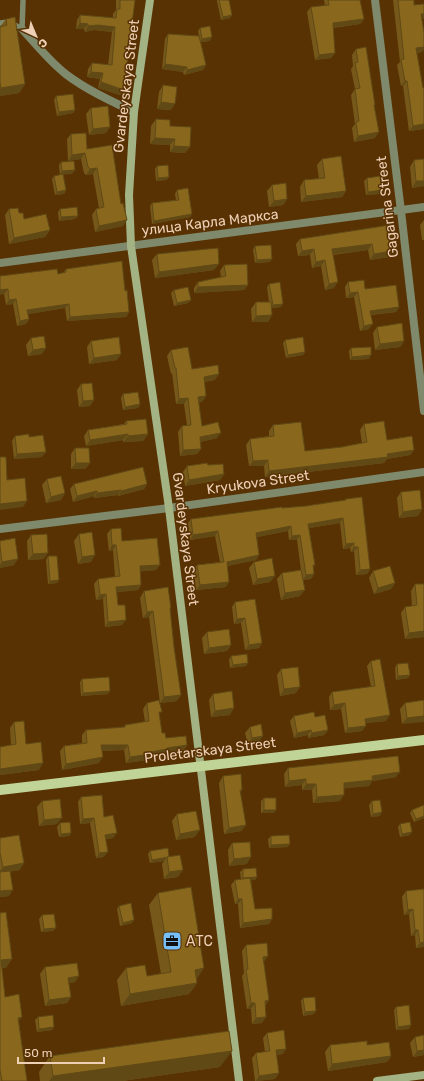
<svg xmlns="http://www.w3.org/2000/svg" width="424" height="1081" viewBox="0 0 424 1081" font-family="Rubik,sans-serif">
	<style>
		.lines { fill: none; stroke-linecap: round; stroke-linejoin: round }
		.lane { stroke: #7f896c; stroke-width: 5.5 }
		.street { stroke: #7f896c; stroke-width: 8 }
		.secondary { stroke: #a3b384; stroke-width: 8 }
		.primary { stroke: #c0d497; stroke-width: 10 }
		.wall { fill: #76591a }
		.shaded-wall { fill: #604915 }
		.building { fill: #89681e; stroke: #604915 }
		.labels { text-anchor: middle; stroke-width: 3; stroke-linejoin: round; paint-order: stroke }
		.street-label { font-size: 14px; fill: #eed0b6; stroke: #593204 }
		.poi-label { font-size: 14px; fill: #eed0b6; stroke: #593204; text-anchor: start }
	</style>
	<rect width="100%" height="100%" fill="#593204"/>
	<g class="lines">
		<!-- lane -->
		<path class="lane" d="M0 23 9 22 22 29 23 1"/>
		<!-- street -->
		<g class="street">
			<path d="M375 0 401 211 424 411"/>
			<path d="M22 29C36 44 50 62 67 75 87 90 111 101 134 112"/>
			<path d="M0 263 424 207"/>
			<path d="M0 529 169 508 424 472"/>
		</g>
		<!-- secondary -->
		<g class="secondary">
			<path d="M150 0 134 112 129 195 131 246 169 508 239 1081"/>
			<path d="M377 1081 424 1075"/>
		</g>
		<!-- primary -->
		<path class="primary" d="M0 790 424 740"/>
	</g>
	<!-- wall -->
	<g class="wall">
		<path d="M116 0H135L124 90 120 95 98 88 100 79 87 77 88 69 92 63 108 65 112 32 94 30 85 32 84 29H76L77 20 80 15 113 18V14L116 10Z"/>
		<path d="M217 0H219L232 15 230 18 221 20 217 1Z"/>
		<path d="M324 0H360L364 19 360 24 333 28 335 53 331 58 315 60 307 12 311 7 325 6Z"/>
		<path d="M393 0H414V5L424 4V19H422L424 33V49L422 52 417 53 423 88 424 129 409 131 403 86H401L397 65 400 62Z"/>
		<path d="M6 19 25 84 19 93 0 96V27Z"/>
		<path d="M200 28 210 41 201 42 206 65 203 70 184 75 183 72 162 69 165 39 168 34 199 36 198 31Z"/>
		<path d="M356 49 374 107 375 138 354 142 352 128 355 124 351 95 355 89 351 69 353 66 352 55Z"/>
		<path d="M163 85 171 110 157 109 159 92Z"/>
		<path d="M56 96 75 110 73 113 57 116 54 100Z"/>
		<path d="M91 108 106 133 89 135 86 114Z"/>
		<path d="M156 119 170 126 190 147 185 153 170 152V145L150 144 151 126Z"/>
		<path d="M71 134 87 149 112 145 123 226 95 232 92 215 96 209 99 208 93 174 86 175 84 173 81 159 68 161 67 139Z"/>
		<path d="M322 159 346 191 342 197 301 202 300 187 304 180 319 179 317 165Z"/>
		<path d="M424 159V186L412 188 410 167 414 160Z"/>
		<path d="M61 162 72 174H63L66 190 64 194 55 195 52 179 54 176 60 175 59 165Z"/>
		<path d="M157 166 169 177 166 180 156 181 155 169Z"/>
		<path d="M367 178 380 194 366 195 364 181Z"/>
		<path d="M272 185 287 199 283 205 269 207 267 191Z"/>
		<path d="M177 190 192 214 190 217 152 224 150 206 152 203 176 200 175 194Z"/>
		<path d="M9 209 19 213 24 219 50 230 45 237 9 244 5 215Z"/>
		<path d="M60 209 78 216 75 219 59 221 58 212Z"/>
		<path d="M424 220V240H422L420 225Z"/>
		<path d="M390 225 389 257 370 260 368 250 333 255 334 288 325 290 321 266 312 268 310 255 298 256 296 244 300 239Z"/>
		<path d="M255 246 270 262 255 263 253 250Z"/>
		<path d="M157 254 214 270 155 278 152 260Z"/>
		<path d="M224 265 248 285 244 290 194 293V288L198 282 221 277 220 271Z"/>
		<path d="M66 269 125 291 129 312 126 317 67 321 65 308 28 314 29 319 26 324 17 326 13 304 6 305 4 294 0 276 58 274 63 273Z"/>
		<path d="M348 282 365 289 399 307 396 312 371 315 369 329 360 331 354 297 346 298 345 287Z"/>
		<path d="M269 284 281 307 272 308V315L268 322H252L251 309 256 302H269L267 287Z"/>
		<path d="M174 290 191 300 188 303 174 306 171 293Z"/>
		<path d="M377 327 404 341 400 347 375 350 373 333Z"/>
		<path d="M31 338 42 354 28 356 26 345Z"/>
		<path d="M285 340 305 352 303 355 286 358 283 343Z"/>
		<path d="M91 341 117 360 89 364 87 347Z"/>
		<path d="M351 348 369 359 350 360 349 351Z"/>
		<path d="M171 350 192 369 215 380 204 382 206 396 202 402H199L202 426 217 438 200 442 201 449 197 454 180 456 178 432 182 426 187 425 184 404H176L172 373 171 374 167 356Z"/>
		<path d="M81 384 90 406 79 407 77 390Z"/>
		<path d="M123 394 140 404 138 408 123 410 121 398Z"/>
		<path d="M126 421 148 434 143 441 123 442V440L86 446 84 436 88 430 124 424Z"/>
		<path d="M364 424 387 440 414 450 410 455 387 459 384 463 265 477 264 466H249L246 445 250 439 269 436V431L273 425 305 451 342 447 362 443 360 430Z"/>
		<path d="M15 436 29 437 42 457 14 459 12 441Z"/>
		<path d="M75 448 90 463 85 469H71V454Z"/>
		<path d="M208 465 224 474 220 480 185 486 183 472 187 466Z"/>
		<path d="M47 479 65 493 61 500 46 503 42 485Z"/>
		<path d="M74 484H147L144 489 118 496V495L94 498V496L73 502 70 489Z"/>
		<path d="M401 492 422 509 418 516 399 518 397 498Z"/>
		<path d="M346 499 370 569 367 574 356 575 354 551 351 552 350 548 343 549 340 523 309 528 315 565 313 567 314 574 311 579 303 580 300 596 281 600 277 579 282 573 301 570 297 540H289L288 531 257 537 259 555 256 560 227 566 226 587 196 590 193 570 197 565 220 562 215 536 190 540 188 523 191 519 282 508 306 506 344 500Z"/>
		<path d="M111 529 122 541 156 570 140 571 141 585 138 590 117 592 118 605 122 625 105 627 103 599 96 600 94 584 98 579 115 577 113 550 109 551 107 534Z"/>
		<path d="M79 534 91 562 78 564 74 541Z"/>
		<path d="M31 535 44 559 28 560 27 541Z"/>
		<path d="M0 541 14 565 0 568Z"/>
		<path d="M48 556 57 583 48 584 46 560Z"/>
		<path d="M254 562 270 582 253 585 249 568Z"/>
		<path d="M373 571 395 583 391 589 374 594 369 578Z"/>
		<path d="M415 584H424V637L405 639 401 613 405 607 412 606 411 591Z"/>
		<path d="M144 591 171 608 170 610 177 701 160 703 149 617 143 618 140 598Z"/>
		<path d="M235 602 262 643 259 648 245 650 241 623 234 624 232 607Z"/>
		<path d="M207 632 231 645 227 651 204 654 202 638Z"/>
		<path d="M231 656 248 663 246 666 230 668 229 660Z"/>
		<path d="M371 661 386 721 365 723 362 731 345 733 341 709 330 710 329 697 332 692 371 687 367 666Z"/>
		<path d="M397 664 410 675 408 678 396 680 395 668Z"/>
		<path d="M281 669 296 693 280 696 277 675Z"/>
		<path d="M82 679 108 694 81 696 80 682Z"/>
		<path d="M213 694 230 715 211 717 209 700Z"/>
		<path d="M424 700 402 724 400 709 405 703Z"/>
		<path d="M147 703 159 715 162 733 166 738 187 745 183 751 165 753 164 755 149 758 147 760 126 763 124 750 102 751 99 763 62 770 60 751 64 746 82 743V735L86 730 124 727 125 725 145 722 143 709Z"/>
		<path d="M294 716 315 717 328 730 324 735 308 738V735L294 738 290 721Z"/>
		<path d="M14 722 39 770 0 775V747L11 745 10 728Z"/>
		<path d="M250 727 259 742 248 745 245 733Z"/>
		<path d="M288 768 396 777 372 781 369 786 344 788 340 801 313 803 312 790H302V785L285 787 284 774Z"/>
		<path d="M223 776 242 790 240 793 246 825 241 831 224 834 219 783Z"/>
		<path d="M81 797 104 817 113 838 106 839 104 857 96 858 90 823 80 824 78 802Z"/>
		<path d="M264 798 274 813H261V801Z"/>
		<path d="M42 801 57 824 39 826 37 807Z"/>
		<path d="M372 801 380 816 371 817 369 805Z"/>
		<path d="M424 805V818L414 822 410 813 412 810Z"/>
		<path d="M177 814 195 837 176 840 172 821Z"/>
		<path d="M60 823 71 833 69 836 59 837 57 827Z"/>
		<path d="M400 824 410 835 400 837 398 827Z"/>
		<path d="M271 836 288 847 269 848 268 839Z"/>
		<path d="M0 838 20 870 6 872 9 896 0 897Z"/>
		<path d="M232 843 247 864 229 866 228 850Z"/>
		<path d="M150 851 169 857 178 877 164 879 162 864 164 861 150 863 148 854Z"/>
		<path d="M243 869 257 877 255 880H251L255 909 272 919 269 924 240 928 238 904H235L231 885 235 880 241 879 240 872Z"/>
		<path d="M424 889V947L416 948 415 935 411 936 409 914 404 915 402 897 406 891Z"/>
		<path d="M158 893 196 980 197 983 189 994 121 1006 117 980 126 968 147 976 161 974 149 905Z"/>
		<path d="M119 906 132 923 120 926 117 909Z"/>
		<path d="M0 913 6 968H2L5 997 19 1022 27 1081H0Z"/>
		<path d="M42 915 53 931 41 932 39 919Z"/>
		<path d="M246 945 264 962 265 1006 262 1023 252 1024 251 1009H247L242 976 244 973 242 951Z"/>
		<path d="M45 967 75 982 69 983 71 997 67 1003 45 1006 40 974Z"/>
		<path d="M303 998 314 1014 303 1016 301 1001Z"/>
		<path d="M396 1007 409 1029 396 1030 394 1010Z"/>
		<path d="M38 1017 54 1027 52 1030 37 1032 35 1020Z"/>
		<path d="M267 1033 283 1054 276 1055 279 1073 275 1079 255 1081 252 1058 256 1053 265 1052 263 1038Z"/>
		<path d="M415 1037 424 1055 413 1057 410 1043Z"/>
		<path d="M330 1045H367L391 1056 387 1062 328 1071 325 1052Z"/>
		<path d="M50 1056 220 1067 122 1081H40L39 1072Z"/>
	</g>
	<!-- shaded-wall -->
	<g class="shaded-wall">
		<path d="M421 14H424V19H417Z"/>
		<path d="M232 15 230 18 221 20 223 17Z"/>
		<path d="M364 19 360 24 329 28 333 23Z"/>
		<path d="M80 23 88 24 84 29H76Z"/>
		<path d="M98 25 115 27 112 32 94 30 85 32 88 26Z"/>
		<path d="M212 37 210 41 200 42 202 39Z"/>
		<path d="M424 47V49L422 52 412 53 416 48Z"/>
		<path d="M335 53 331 58 315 60 319 55Z"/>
		<path d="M165 64 187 67 183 72 162 69Z"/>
		<path d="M206 65 203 70 184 75 187 70Z"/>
		<path d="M91 72 103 73 100 79 87 77Z"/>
		<path d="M405 81H407L403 86H401Z"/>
		<path d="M101 82 124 90 120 95 98 88Z"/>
		<path d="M25 84 19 93 0 96V89L1 88Z"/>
		<path d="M161 102 175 104 171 110 157 109Z"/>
		<path d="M75 110 73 113 57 116 59 112Z"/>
		<path d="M424 124V129L409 131 413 126Z"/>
		<path d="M110 127 106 133 89 135 93 129Z"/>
		<path d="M379 132 375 138 354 142 358 136Z"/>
		<path d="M155 138 175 139 170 145 150 144Z"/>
		<path d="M174 146 190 147 185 153 170 152Z"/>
		<path d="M85 153 81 159 68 161 72 155Z"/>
		<path d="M97 168 93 174 86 175 90 169Z"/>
		<path d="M75 170 72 174 60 175 62 171Z"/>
		<path d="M169 177 166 180 156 181 158 178Z"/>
		<path d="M416 181H424V186L412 188Z"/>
		<path d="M66 190 64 194 55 195 57 192Z"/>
		<path d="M382 190 380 194 366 195 368 192Z"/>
		<path d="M346 191 342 197 301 202 306 196Z"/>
		<path d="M287 199 283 205 269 207 274 201Z"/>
		<path d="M192 214 190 217 152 224 154 221Z"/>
		<path d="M78 216 75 219 59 221 61 217Z"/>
		<path d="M127 220 123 226 95 232 99 226Z"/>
		<path d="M50 230 45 237 9 244 14 238Z"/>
		<path d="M372 244 368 250 328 255 332 249Z"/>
		<path d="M314 249 310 255 298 256 302 251Z"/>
		<path d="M393 251 389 257 370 260 374 254Z"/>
		<path d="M272 259 270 262 255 263 257 260Z"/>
		<path d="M325 260 321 266 312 268 316 262Z"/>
		<path d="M219 264 214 270 155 278 159 272Z"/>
		<path d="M338 282 334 288 325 290 329 284Z"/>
		<path d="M248 285 244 290 194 293 198 287Z"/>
		<path d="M8 289 4 294 0 295V290Z"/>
		<path d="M358 292 354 297 346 298 350 293Z"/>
		<path d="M16 299 13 304 6 305 9 300Z"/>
		<path d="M191 300 188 303 174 306 177 303Z"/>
		<path d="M69 304 65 308 24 315 27 310Z"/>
		<path d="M283 304 281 307 270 308 273 305Z"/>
		<path d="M399 307 396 312 367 315 370 311Z"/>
		<path d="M129 312 126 317 67 321 70 317Z"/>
		<path d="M272 315 268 322H252L256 316Z"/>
		<path d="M29 319 26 324 17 326 20 321Z"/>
		<path d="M373 324 369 329 360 331 364 326Z"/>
		<path d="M404 341 400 347 375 350 380 344Z"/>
		<path d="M46 348 42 354 28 356 33 350Z"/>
		<path d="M305 352 303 355 286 358 288 355Z"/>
		<path d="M121 354 117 360 89 364 94 358Z"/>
		<path d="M371 355 369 359 350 360 352 357Z"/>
		<path d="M219 374 215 380 200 382 204 377Z"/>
		<path d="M206 396 202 402 194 403 198 397Z"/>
		<path d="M188 398 184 404H176L179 399Z"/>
		<path d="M94 400 90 406 79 407 83 401Z"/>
		<path d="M140 404 138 408 123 410 125 407Z"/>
		<path d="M221 433 217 438 196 443 200 437Z"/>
		<path d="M128 434 123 440 86 446 90 440Z"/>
		<path d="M148 434 143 441 123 442 128 436Z"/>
		<path d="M201 449 197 454 180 456 183 450Z"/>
		<path d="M414 450 410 455 387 459 384 463 265 477 269 471Z"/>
		<path d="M46 452 42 457 14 459 17 454Z"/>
		<path d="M268 460 264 466H249L253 461Z"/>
		<path d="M76 463H90L85 469H71Z"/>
		<path d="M224 474 220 480 185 486 189 480Z"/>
		<path d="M147 484 144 489 118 496 121 491Z"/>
		<path d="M121 490 118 495 94 498 97 493Z"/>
		<path d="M97 491 94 496 73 502 77 496Z"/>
		<path d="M65 493 61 500 46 503 51 497Z"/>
		<path d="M27 501 23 507 0 510V504Z"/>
		<path d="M422 509 418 516 399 518 403 512Z"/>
		<path d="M343 518 340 523 304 529 308 524Z"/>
		<path d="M291 526 288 531 253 538 256 533Z"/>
		<path d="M218 531 215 536 190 540 193 535Z"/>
		<path d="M300 535 297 540H289L292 536Z"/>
		<path d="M354 543 350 548 343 549 346 544Z"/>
		<path d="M112 545H116L113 550 109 551Z"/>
		<path d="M354 547H358L354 551 351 552Z"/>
		<path d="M48 553 44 559 28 560 33 554Z"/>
		<path d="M95 555 91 562 78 564 82 557Z"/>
		<path d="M259 555 256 560 223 567 227 562Z"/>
		<path d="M18 559 14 565 0 568V565L2 562Z"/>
		<path d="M160 565 156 570 136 572 140 566Z"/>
		<path d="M370 569 367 574 356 575 360 570Z"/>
		<path d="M314 574 311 579 303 580 306 575Z"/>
		<path d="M275 576 270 582 253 585 257 579Z"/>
		<path d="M59 580 57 583 48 584 50 581Z"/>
		<path d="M229 582 226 587 196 590 200 585Z"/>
		<path d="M395 583 391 589 374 594 378 588Z"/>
		<path d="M141 585 138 590 113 593 116 587Z"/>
		<path d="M305 590 300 596 281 600 285 593Z"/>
		<path d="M106 594 103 599 96 600 100 595Z"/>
		<path d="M153 611 149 617 143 618 147 612Z"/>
		<path d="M245 618 241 623 234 624 237 619Z"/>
		<path d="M126 620 122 625 105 627 108 622Z"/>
		<path d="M424 631V637L405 639 409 633Z"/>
		<path d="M262 643 259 648 245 650 249 645Z"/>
		<path d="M231 645 227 651 204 654 209 648Z"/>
		<path d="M248 663 246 666 230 668 233 665Z"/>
		<path d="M410 675 408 678 396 680 398 676Z"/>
		<path d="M300 687 296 693 280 696 284 689Z"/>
		<path d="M110 691 108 694 81 696 83 693Z"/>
		<path d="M181 695 177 701 160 703 164 697Z"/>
		<path d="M345 703 341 709 330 710 334 705Z"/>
		<path d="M234 708 230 715 211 717 215 711Z"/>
		<path d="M390 715 386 721 361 724 365 719Z"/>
		<path d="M424 716V722L402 724 407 718Z"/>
		<path d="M366 726 362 731 345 733 348 728Z"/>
		<path d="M311 730 308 735 294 738 297 733Z"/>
		<path d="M328 730 324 735 308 738 312 733Z"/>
		<path d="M263 736 259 742 248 745 252 738Z"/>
		<path d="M101 745H128L124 750 97 751Z"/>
		<path d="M187 745 183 751 165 753 164 755 149 758 147 760 126 763 130 757 167 748Z"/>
		<path d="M103 757 99 763 62 770 66 764Z"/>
		<path d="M43 763 39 770 0 775V769Z"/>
		<path d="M400 772 396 777 372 781 369 786 340 789 344 783 372 776Z"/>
		<path d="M306 779 302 785 285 787 289 781Z"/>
		<path d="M306 784H316L312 790H302Z"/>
		<path d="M344 795 340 801 313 803 317 797Z"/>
		<path d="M264 810H276L274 813H261Z"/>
		<path d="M382 812 380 816 371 817 373 814Z"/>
		<path d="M424 816V818L414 822 416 819Z"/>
		<path d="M62 818 57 824 39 826 44 820Z"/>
		<path d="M94 818 90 823 80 824 83 819Z"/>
		<path d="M246 825 241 831 224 834 229 828Z"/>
		<path d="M200 830 195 837 176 840 180 834Z"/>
		<path d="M412 832 410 835 400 837 402 834Z"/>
		<path d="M71 833 69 836 59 837 61 834Z"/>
		<path d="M117 833 113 838 102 840 105 835Z"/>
		<path d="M290 844 288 847 269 848 271 845Z"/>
		<path d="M108 852 104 857 96 858 99 853Z"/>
		<path d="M167 857 164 861 150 863 152 860Z"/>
		<path d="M251 857 247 864 229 866 234 859Z"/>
		<path d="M24 863 20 870 0 873V871L3 867Z"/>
		<path d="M183 870 178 877 164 879 169 872Z"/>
		<path d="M257 877 255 880 241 881 243 878Z"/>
		<path d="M13 890 9 896 0 897V891Z"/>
		<path d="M238 899H242L238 904H235Z"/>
		<path d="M413 909 409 914 404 915 408 910Z"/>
		<path d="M272 919 269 924 240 928 243 923Z"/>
		<path d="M134 920 132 923 120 926 123 923Z"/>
		<path d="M56 928 53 931 41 932 44 929Z"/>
		<path d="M415 930H418L415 935 411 936Z"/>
		<path d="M424 942V947L416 948 420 943Z"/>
		<path d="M268 956 264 962 258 963 263 957Z"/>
		<path d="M12 959 6 968H0L1 960Z"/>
		<path d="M204 968 196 980 195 970Z"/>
		<path d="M79 976 75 982 64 984 68 978Z"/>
		<path d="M197 983 189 994 121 1006 130 994Z"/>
		<path d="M71 997 67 1003 45 1006 49 1000Z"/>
		<path d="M269 1000 265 1007V1001Z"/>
		<path d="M251 1003H255L251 1009H247Z"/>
		<path d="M316 1011 314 1014 303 1016 305 1012Z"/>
		<path d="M22 1017 16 1025 18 1018Z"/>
		<path d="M266 1017 262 1023 252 1024 256 1018Z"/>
		<path d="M411 1025 409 1029 396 1030 398 1027Z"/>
		<path d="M54 1027 52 1030 37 1032 39 1029Z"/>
		<path d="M286 1049 283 1054 272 1055 276 1050Z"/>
		<path d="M424 1050V1055L413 1057 417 1051Z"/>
		<path d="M232 1051 220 1067 122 1081H49L53 1076Z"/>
		<path d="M391 1056 387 1062 328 1071 332 1064Z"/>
		<path d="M279 1073 275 1079 256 1081 259 1076Z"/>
	</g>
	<!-- building -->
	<g class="building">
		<path d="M120 0H135L126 71 128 72 124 90 101 82 103 73 91 72 92 63 112 65 115 27 98 25 88 26V24L80 23V15L116 18 117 9H120Z"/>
		<path d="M219 0H229L232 15 223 17Z"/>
		<path d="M328 0H360L364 19 333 23 335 53 319 55 311 7 329 5Z"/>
		<path d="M398 0H414V5L424 4V14H421L424 33V47L416 48 423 88H424V124L413 126 407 81H405L401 60 404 59Z"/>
		<path d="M15 17 25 84 1 88 0 82V27L7 25 6 19Z"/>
		<path d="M210 26 212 37 202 39 200 28Z"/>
		<path d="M168 34 199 36 206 65 187 70V67L165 64Z"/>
		<path d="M366 47 375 105H374L379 132 358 136 356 122 359 121 355 89 360 88 355 63 358 62 356 49Z"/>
		<path d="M163 85 177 87 175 104 161 102Z"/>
		<path d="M73 94 75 110 59 112 56 96Z"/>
		<path d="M108 106 110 127 93 129 91 108Z"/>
		<path d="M156 119 170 120V126L191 127 190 147 174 146 175 139 155 138Z"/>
		<path d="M86 133 87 149 112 145 121 204 123 203 127 220 99 226 96 209 104 207 97 168 90 169 88 167 85 153 72 155 71 134Z"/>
		<path d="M341 156 346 191 306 196 304 180 325 178 322 159Z"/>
		<path d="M424 159V181H416L414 160Z"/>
		<path d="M74 161 75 170 62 171 61 162Z"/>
		<path d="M168 165 169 177 158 178 157 166Z"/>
		<path d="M63 174 66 190 57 192 54 176Z"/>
		<path d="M381 176 382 190 368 192 367 178Z"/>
		<path d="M286 183 287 199 274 201 272 185Z"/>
		<path d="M188 188 192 214 154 221 152 203 179 200 177 190Z"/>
		<path d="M77 207 78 216 61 217 60 209Z"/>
		<path d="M18 208 19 213H23L24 219 46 214 50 230 14 238 9 209Z"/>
		<path d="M390 225 393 251 374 254 372 244 332 249 338 282 329 284 325 260 316 262 314 249 302 251 300 239Z"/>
		<path d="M271 245 272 259 257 260 255 246Z"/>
		<path d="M218 248 219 264 159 272 157 254Z"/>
		<path d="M122 261 125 291 127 290 129 312 70 317 69 304 27 310 29 319 20 321 16 299 9 300 8 289 0 290V276L57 269 58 274 66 272V269Z"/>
		<path d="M247 264 248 285 198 287V282L226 276 224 265Z"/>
		<path d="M364 280 365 289 396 285 399 307 370 311 373 324 364 326 358 292 350 293 348 282Z"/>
		<path d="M280 282 283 304 273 305 269 284Z"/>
		<path d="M188 287 191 300 177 303 174 290Z"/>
		<path d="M256 302H271L272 315 256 316Z"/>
		<path d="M402 323 404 341 380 344 377 327Z"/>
		<path d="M44 336 46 348 33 350 31 338Z"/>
		<path d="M119 337 121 354 94 358 91 341Z"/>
		<path d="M303 337 305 352 288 355 285 340Z"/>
		<path d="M188 347 192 369 218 365 219 374 204 377 206 396 198 397 202 426 218 422 221 433 200 437 201 449 183 450 182 426 191 425 188 398 179 399 176 368H175L171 350Z"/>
		<path d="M371 347V355L352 357 351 348Z"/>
		<path d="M92 383 94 400 83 401 81 384Z"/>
		<path d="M138 392 140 404 125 407 123 394Z"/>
		<path d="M146 419 148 434 128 436V434L90 440 88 430 127 424 126 421Z"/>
		<path d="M384 421 387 440 412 436 414 450 387 454 388 457 269 471 268 460 253 461 250 439 274 436 273 425 301 422 305 451 342 447 367 442 364 424Z"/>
		<path d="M29 434V437L43 435 46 452 17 454 15 436Z"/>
		<path d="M75 448H89L90 463H76Z"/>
		<path d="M0 457H6L7 480 25 478 27 501 0 504Z"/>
		<path d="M207 463 208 465 223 464 224 474 189 480 187 466Z"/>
		<path d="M143 467 147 484 121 491V490L97 493V491L77 496 74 484Z"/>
		<path d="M61 476 65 493 51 497 47 479Z"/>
		<path d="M420 490 422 509 403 512 401 492Z"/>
		<path d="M362 497 370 569 360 570 358 547H354V543L346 544 343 518 308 524 315 565H313L314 574 306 575 300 535 292 536 291 526 256 533 259 555 227 562 229 582 200 585 197 565 224 562 218 531 193 535 191 519 282 507V508L306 506 346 500V499Z"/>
		<path d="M121 528 122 541 157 538 160 565 140 566 141 585 116 587 118 605H125L126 620 108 622 106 594 100 595 98 579 120 576 116 545H112L111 529Z"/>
		<path d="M92 532 95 555 82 557 79 534Z"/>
		<path d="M47 534 48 553 33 554 31 535Z"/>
		<path d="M15 538 18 559 2 562 0 546V541Z"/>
		<path d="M48 556H57L59 580 50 581Z"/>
		<path d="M272 558 275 576 257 579 254 562Z"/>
		<path d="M390 566 395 583 378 588 373 571Z"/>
		<path d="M301 570 305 590 285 593 282 573Z"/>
		<path d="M415 584H424V631L409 633 405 607 417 605Z"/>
		<path d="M168 587 171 608H170L174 647 181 695 164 697 153 611 147 612 144 591Z"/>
		<path d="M255 599 262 643 249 645 245 618 237 619 235 602Z"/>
		<path d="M229 629 231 645 209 648 207 632Z"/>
		<path d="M247 654 248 663 233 665 231 656Z"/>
		<path d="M380 659 390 715 365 719 366 726 348 728 345 703 334 705 332 692 375 686 371 661Z"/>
		<path d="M408 663 410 675 398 676 397 664Z"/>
		<path d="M298 667 300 687 284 689 281 669Z"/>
		<path d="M109 677 110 691 83 693 82 679Z"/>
		<path d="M232 691 234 708 215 711 213 694Z"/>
		<path d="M159 700 162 712H159L162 733H165L166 738 186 736 187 745 167 748V749L151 752V754L130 757 128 745H101L103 757 66 764 64 746 87 743 86 730 125 727V725L149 721 147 703Z"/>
		<path d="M424 700V716L407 718 405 703Z"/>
		<path d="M314 712 315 717 325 715 328 730 312 733 311 730 297 733 294 716Z"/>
		<path d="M24 721 26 744 41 742 43 763 0 769V747L16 744 14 722Z"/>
		<path d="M261 724 263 736 252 738 250 727Z"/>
		<path d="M398 756 400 772 372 776 373 780 344 783V795L317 797 316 784H306V779L289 781 288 768Z"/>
		<path d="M241 774 242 790H240L246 825 229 828 223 776Z"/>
		<path d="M102 795 104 817 113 815 117 833 105 835 108 852 99 853 94 818 83 819 81 797Z"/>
		<rect x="264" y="798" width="12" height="12"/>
		<path d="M60 799 62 818 44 820 42 801Z"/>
		<path d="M380 800 382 812 373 814 372 801Z"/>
		<path d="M424 805V816L416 819 412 810Z"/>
		<path d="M196 811 200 830 180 834 177 814Z"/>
		<path d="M70 822 71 833 61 834 60 823Z"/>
		<path d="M410 822 412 832 402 834 400 824Z"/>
		<path d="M19 835 24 863 3 867 0 853V838Z"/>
		<path d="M289 835 290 844 271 845V836Z"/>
		<path d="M250 842 251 857 234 859 232 843Z"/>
		<path d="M168 848 169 857 152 860 150 851Z"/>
		<path d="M180 855 183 870 169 872 167 857Z"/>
		<path d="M256 868 257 877 243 878V869Z"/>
		<path d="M10 871 13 890 0 891V872Z"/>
		<path d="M250 878 255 909 272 908V919L243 923 242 899H238L235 880Z"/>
		<path d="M191 887 204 968 195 970 197 983 130 994 126 968 145 965 147 976 171 972 158 893Z"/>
		<path d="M424 889V942L420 943 418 930H415L413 909 408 910 406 891Z"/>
		<path d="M131 903 134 920 123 923 119 906Z"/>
		<path d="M6 912 12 959 1 960 5 997 19 994 22 1017 18 1018 27 1081H2L0 1070V913Z"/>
		<path d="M54 914 56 928 44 929 42 915Z"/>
		<path d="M267 943 268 956 263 957 269 1000 265 1001 266 1017 256 1018 255 1003H251L246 970 248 969 246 945Z"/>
		<path d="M77 963 79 976 68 978 71 997 49 1000 45 967Z"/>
		<path d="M315 997 316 1011 305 1012 303 998Z"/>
		<path d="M409 1005 411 1025 398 1027 396 1007Z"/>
		<path d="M53 1015 54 1027 39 1029 38 1017Z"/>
		<path d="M284 1030 286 1049 276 1050 279 1073 259 1076 256 1053 270 1051 267 1033Z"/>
		<path d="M229 1031 232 1051 53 1076 50 1056Z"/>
		<path d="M424 1035V1050L417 1051 415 1037Z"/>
		<path d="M367 1041V1045L389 1042 391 1056 332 1064 330 1045Z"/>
	</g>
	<!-- icons -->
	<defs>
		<symbol id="office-square" viewBox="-11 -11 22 22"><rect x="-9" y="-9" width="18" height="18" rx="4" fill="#77bff7" stroke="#593204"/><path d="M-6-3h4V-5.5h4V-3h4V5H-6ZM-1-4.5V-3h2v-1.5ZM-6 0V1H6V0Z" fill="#111"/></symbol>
	</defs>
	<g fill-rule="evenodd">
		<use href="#office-square" x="161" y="930" width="22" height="22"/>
	</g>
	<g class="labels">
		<!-- street labels -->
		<g class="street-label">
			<text transform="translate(126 86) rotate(-83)" y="5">Gvardeyskaya Street</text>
			<text transform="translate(387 207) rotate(-97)" y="5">Gagarina Street</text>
			<text transform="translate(210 222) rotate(-7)" y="5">улица Карла Маркса</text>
			<text transform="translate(258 482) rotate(-8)" y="5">Kryukova Street</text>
			<text transform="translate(186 539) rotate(83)" y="5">Gvardeyskaya Street</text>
			<text transform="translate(210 750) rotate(-7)" y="5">Proletarskaya Street</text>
		</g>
		<!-- poi labels -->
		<g class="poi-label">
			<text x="186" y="946">АТС</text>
		</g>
	</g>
	<!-- north arrow -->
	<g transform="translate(36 36) rotate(136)" stroke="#593204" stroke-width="3" paint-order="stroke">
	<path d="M0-3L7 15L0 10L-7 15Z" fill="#eed0b6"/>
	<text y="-6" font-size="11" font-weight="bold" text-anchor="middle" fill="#eed0b6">С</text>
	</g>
	<!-- scale -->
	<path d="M18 1057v6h86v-6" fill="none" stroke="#eed0b6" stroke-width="2"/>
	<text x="24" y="1057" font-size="12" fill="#eed0b6" stroke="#593204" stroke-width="3" paint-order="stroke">50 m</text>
</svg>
